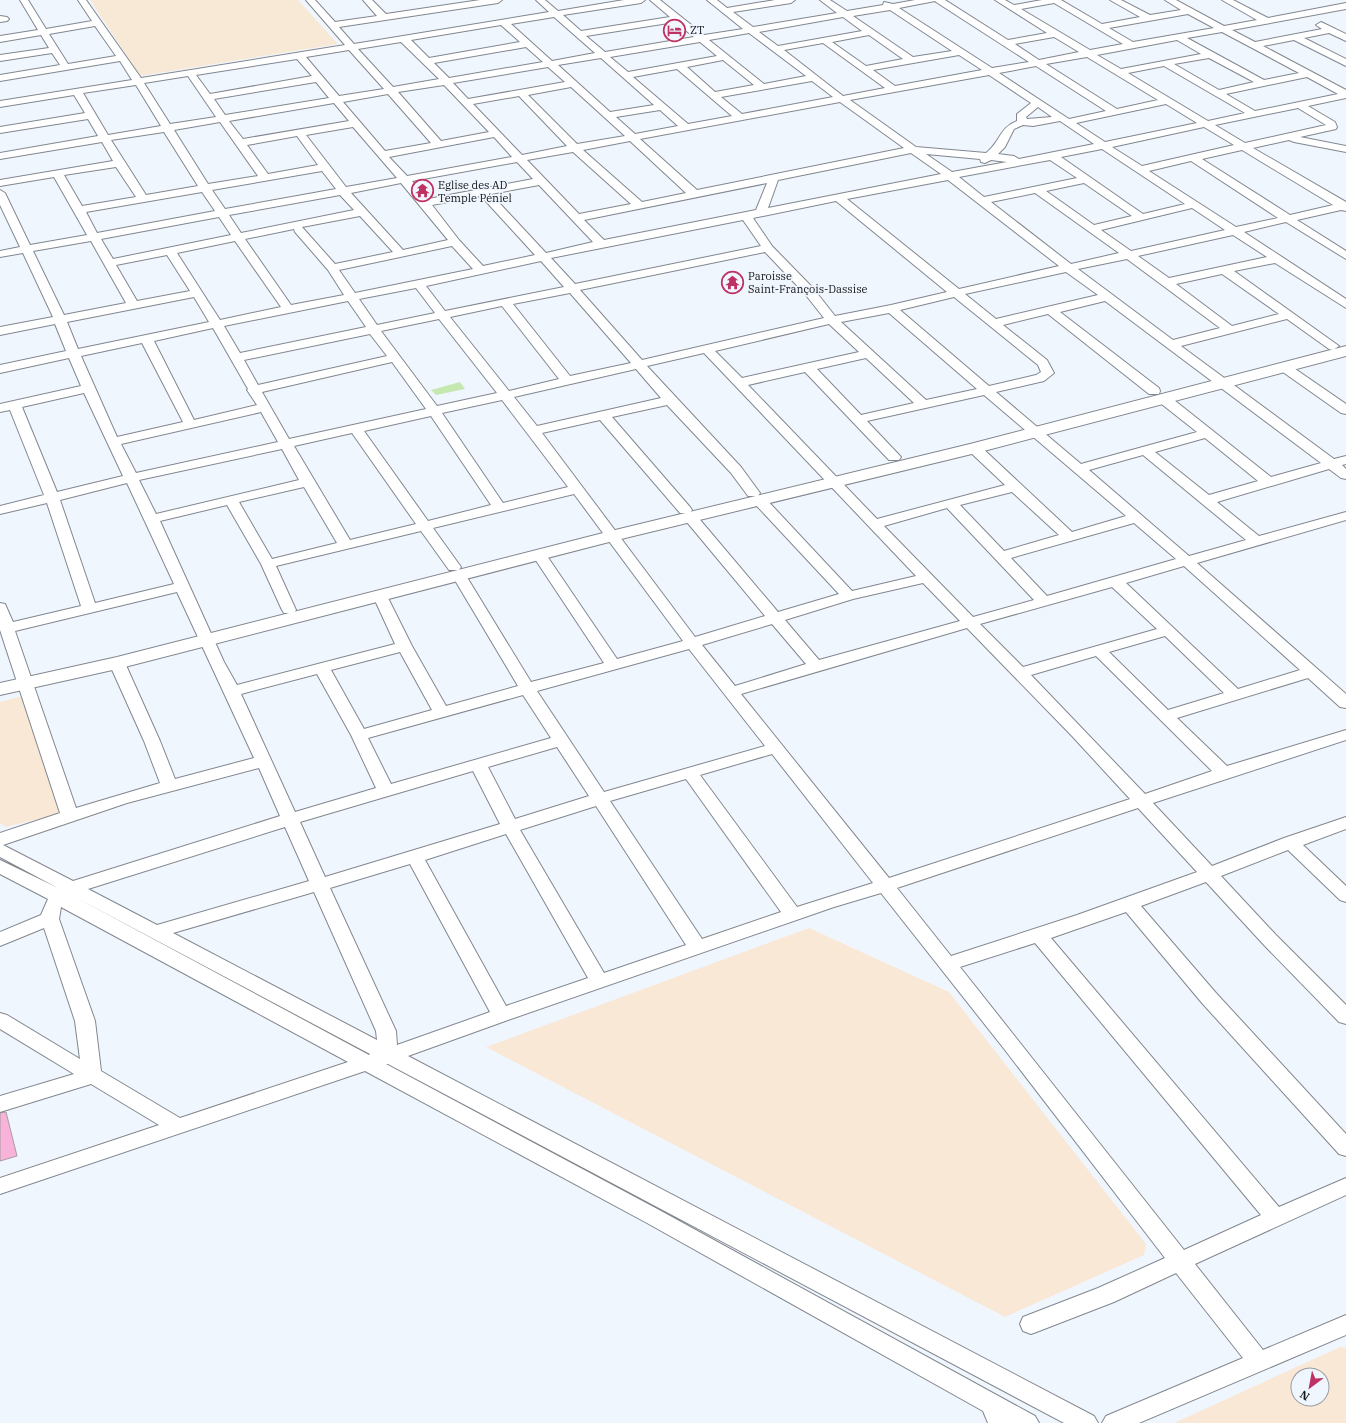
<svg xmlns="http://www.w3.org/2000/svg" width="1346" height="1423" viewBox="0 0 1346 1423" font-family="'IBM Plex Serif',serif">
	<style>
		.industrial { fill: #fae8d7; fill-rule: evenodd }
		.education { fill: #f8e9d6 }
		.green { fill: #c5e8b0 }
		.building { fill: #f9b3db; stroke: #a49ba0 }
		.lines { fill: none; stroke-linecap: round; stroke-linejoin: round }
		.minor-casing { stroke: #82878f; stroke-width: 2 }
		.major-casing { stroke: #82878f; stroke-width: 2 }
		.minor { fill: #fff; fill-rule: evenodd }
		.major { fill: #fff; fill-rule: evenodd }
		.labels { text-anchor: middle; stroke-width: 3.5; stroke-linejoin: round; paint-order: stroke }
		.far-poi-label { font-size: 11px; fill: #121417; stroke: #f0f6fe; text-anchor: start }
	</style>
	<rect width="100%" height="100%" fill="#f0f6fe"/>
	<!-- industrial -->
	<g class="industrial">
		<path d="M26 695 63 813 6 827 0 823V702Z"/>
		<path d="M809 928 949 992 1146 1244 1144 1255 1005 1317 486 1047Z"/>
		<path d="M1340 1347 1346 1348V1423H1174ZM1298 1375H1322V1399H1298Z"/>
	</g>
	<!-- education -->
	<path class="education" d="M90 0H298L338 44 140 76Z"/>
	<!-- green -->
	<path class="green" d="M460 382 465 389 436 395 431 390Z"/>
	<!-- building -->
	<path class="building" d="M6 1112 17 1156 0 1161V1113Z"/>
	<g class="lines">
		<defs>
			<g id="minor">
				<path d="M20 0H28L46 29 92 21 78 0H86L141 78 345 45 306 0H315L335 22 377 16 363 0H372L386 14 480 0H502L498 3 339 27 354 44 549 12 536 0H545L558 11 624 0H645L641 3 563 15 581 31 670 17 650 0H660L704 35 743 29 707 0H717L727 8 775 0H795L791 3 733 12 753 27 837 13 820 0H830L847 11 883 5 884 2 893 4 915 0H945L1008 40 1047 33 995 0H1005L1014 5 1042 0H1061L1102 24 1140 17 1110 0H1121L1150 15 1181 10 1165 0H1176L1224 26 1257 20 1222 0H1233L1268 18 1346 3V9L1232 30 1255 42 1322 29 1316 25 1321 22 1346 34V41L1329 33 1304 38 1346 59V66L1294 40 1263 46 1346 90V98L1308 106 1335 122 1337 127 1336 129 1300 137 1346 146V152L1294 142 1289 140 1253 148 1346 202V211L1341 210 1297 220 1346 251V259L1286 222 1244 232 1346 299V308L1275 263 1234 271 1339 346 1333 350 1329 349 1287 319 1181 346 1334 459 1346 456V464L1342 465 1346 469V479L1341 478 1329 469 1217 502 1259 536 1346 512V520L1197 563 1346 694V708L1340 707 1308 678 1177 718 1227 766 1346 730V740L1153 803 1212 866 1284 838 1346 817V829L1303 845 1346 886V902L1340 900 1288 850 1221 876 1276 935 1346 1005V1024L1339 1022 1264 945 1206 882 1141 906 1216 993 1346 1134V1156L1339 1154 1202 1003 1126 912 1051 938 1279 1207 1346 1178V1195L1195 1264 1263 1350 1346 1315V1335L1139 1423H1102L1106 1416 1243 1358 1176 1273 1114 1302 1039 1331 1031 1334 1023 1331 1020 1324 1023 1317 1098 1288 1165 1258 1005 1050 881 893 834 907 508 1020 408 1056 1094 1416 1098 1423H1064L388 1064H386L661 1211 1035 1416 1039 1423H988L983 1411 647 1223 365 1071 0 1194V1178L159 1125 91 1084 0 1112V1096L74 1074 0 1029V1013L7 1015 80 1059 75 1021 44 928 0 946V932L41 915 48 899 0 874V860L58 888 0 857V833L60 813 0 630V603L5 604 13 622 81 606 47 503 0 514V506L44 495 10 410 0 412V404L81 386 69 358 0 373V365L66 351 55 324 0 335V327L53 317 23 253 0 257V251L20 247 0 205V190L5 193 30 245 87 235 54 177 0 186V180L113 161 102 142 0 159V153L98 136 88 119 0 133V127L85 113 74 95 0 107V101L132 80 120 61 0 81V75L60 65 52 53 0 61V55L49 48 41 35 0 42V36L38 30ZM935 1 936 2 1029 62 992 68 899 8ZM1054 3 1123 44 1090 50 1021 9ZM890 10 952 51 913 57 853 16ZM1188 14 1214 28 1133 42 1109 28ZM554 17 595 53 552 61 511 24ZM843 17 862 31 778 46 759 32ZM675 22 694 37 605 52 586 36ZM501 25 520 42 429 58 411 40ZM95 26 116 56 68 64 49 34ZM1222 32 1299 73 1264 80 1187 38ZM749 33 806 76 764 84 709 40ZM869 35 903 59 866 66 832 42ZM1054 37 1079 52 1039 60 1015 44ZM1177 40 1201 54 1121 69 1097 55ZM401 42 439 79 393 87 358 49ZM700 42 717 56 628 72 610 57ZM823 43 885 88 843 96 784 50ZM526 47 543 62 449 78 434 63ZM349 50 384 89 339 96 306 57ZM959 55 982 70 895 86 873 70ZM1087 57 1158 100 1117 109 1046 64ZM601 58 654 105 610 112 558 65ZM1209 58 1254 82 1219 90 1174 64ZM297 59 312 76 210 94 196 75ZM723 60 754 85 715 92 687 67ZM1036 66 1106 111 1069 119 999 73ZM1164 66 1245 113 1208 121 1128 73ZM548 67 565 82 468 99 453 83ZM677 69 732 116 688 124 633 77ZM989 75 1031 103 1017 114V121C999 128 1001 141 986 153L916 147 850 100ZM188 76 216 117 170 124 144 83ZM1307 77 1338 94 1255 111 1226 94ZM812 81 833 97 742 114 721 97ZM316 82 329 98 225 115 214 99ZM136 85 161 126 108 135 83 93ZM444 85 489 132 441 141 398 92ZM571 87 625 136 577 144 528 95ZM388 94 431 143 385 151 343 102ZM519 96 567 146 522 155 473 104ZM840 102 904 148 697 190 640 139ZM334 103 349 121 243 139 229 121ZM1166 104 1197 123 1105 142 1076 123ZM1038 107 1052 117 1027 119 1026 117ZM1298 108 1326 125 1245 143 1215 125ZM660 110 678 126 635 134 616 117ZM1060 121 1094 144 1019 159 1014 156 998 154 1005 147 1014 129 1023 125 1033 126ZM220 122 258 176 208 184 174 130ZM353 127 397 178 346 187 306 135ZM1204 127 1234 145 1142 166 1112 147ZM164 132 198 186 146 195 111 140ZM297 136 318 165 268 174 247 145ZM494 137 512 157 407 176 389 157ZM630 141 686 193 642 202 583 150ZM1102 149 1185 204 1143 214 1061 157ZM1242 150 1333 205 1290 215 1202 159ZM573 152 631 204 579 214 527 160ZM911 153 941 174 768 208 778 180ZM926 154 980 159 981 162 985 163 991 160 1007 162 952 172ZM1050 160 1077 178 984 197 959 177ZM1191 161 1278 218 1236 227 1149 171ZM517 162 533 179 428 199 412 181ZM116 167 136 197 82 206 64 175ZM322 171 336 189 225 209 212 190ZM948 180 1059 266 959 289 847 199ZM401 183 448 240 403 250 351 193ZM767 183 756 210 604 240 584 220ZM1084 183 1132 216 1094 225 1046 191ZM539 185 593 242 546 253 491 194ZM202 192 215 211 97 233 86 212ZM1035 193 1119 253 1071 264 991 202ZM340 195 354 210 241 233 229 215ZM481 196 535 255 483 266 459 240 432 205ZM836 201 947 292 891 305 835 316 813 288 772 246 753 218ZM1192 208 1225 230 1131 251 1101 230ZM360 216 393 252 335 264 302 227ZM219 217 231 235 113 259 101 239ZM743 220 761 246 575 284 551 258ZM294 229 295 232 328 270 344 295 291 305 245 239ZM1233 235 1267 257 1169 278 1138 256ZM91 241 126 303 64 315 33 251ZM235 241 281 307 220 320 177 253ZM452 246 473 269 355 293 339 270ZM765 252 805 294 824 318 642 360 580 290ZM167 255 190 291 137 301 116 265ZM1127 259 1220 328 1173 340 1078 269ZM541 261 564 287 445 311 426 286ZM1066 272 1098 295 996 319 965 294ZM1222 274 1279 314 1232 326 1176 284ZM416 288 435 313 377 325 359 299ZM570 293 631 363 570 376 513 304ZM194 297 209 322 78 349 67 322ZM954 297 1038 365 1041 372 1036 375 989 386 900 310ZM348 301 366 327 240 353 224 326ZM1105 301 1321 463 1271 477 1169 396H1159L1158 399 1159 402 1197 432 1081 464 996 392 1044 381 1054 373 1047 360 1003 325 1048 314 1149 394H1159L1160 391 1159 388 1060 312ZM502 306 559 379 509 391 450 317ZM889 313 977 389 926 400 841 322ZM439 319 497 393 437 406 381 331ZM829 324 859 352 742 378 715 351ZM213 328 248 389 247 390 257 405 194 420 154 341ZM370 334 387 356 258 385 244 360ZM142 343 183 422 117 437 81 356ZM704 353 916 576 852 591 765 498H755L753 501 755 504 839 594 778 612 696 515H686L684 518 686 521 765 616 695 637 542 433 600 420 680 513H690L692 510 690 507 612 417 667 405 731 473 748 496H758L760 493 741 467 647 366ZM866 358 914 403 861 415 817 369ZM392 362 426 409 289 439 262 392ZM636 369 661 398 537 426 514 397ZM805 372 889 460H899L901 457 867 421 984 395 1126 516 1072 532 979 445H969L967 448 969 451 1005 485 877 519 748 385ZM84 393 123 476 57 492 22 407ZM502 400 568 487 503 503 442 413ZM261 412 278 442 136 473 121 444ZM431 416 491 505 428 521 364 431ZM352 433 416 524 350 540 294 446ZM1205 438 1258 481 1209 495 1155 452ZM282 449 299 480 156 514 139 480ZM1143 455 1246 540 1189 556 1089 470ZM127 483 174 584 95 603 60 500ZM304 487 337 543 272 559 239 502ZM1012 492 1059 535 1004 551 960 505ZM574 494 683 641 617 659 545 553H535L533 556 604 663 531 682 465 574H455L453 577 518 686 446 706 412 646 387 596 385 593H375L373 596 395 644 237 685 224 662 160 521 227 505 261 564 282 610 284 613H294L296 610 276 566 421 531 449 570H459L461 567 433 528ZM947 508 1034 600 973 617 884 526ZM1134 523 1176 559 1047 596 1011 558ZM1184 566 1300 670 1238 689 1126 583ZM923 583 960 621 819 660 785 620 853 599ZM1112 587 1157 629 1023 667 980 624ZM177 592 254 758 175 779 160 741 125 663 122 660H112L109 663 144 741 160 783 76 808 15 631ZM772 624 806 664 735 686 702 645ZM967 628 1072 736 1130 799 889 878 741 694ZM1165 636 1224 693 1168 710 1109 652ZM689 649 765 746 604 792 537 691ZM400 652 432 710 364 729 331 670ZM1096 656 1212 771 1145 794 1031 675ZM317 674 351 735 376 788 295 812 241 694ZM523 695 551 738 391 784 368 738ZM557 747 589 796 515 819 488 767ZM772 754 873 883 797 907 700 775ZM259 768 280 816 73 881 3 845 127 803ZM473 771 500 824 325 877 300 822ZM686 779 781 912 702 939 610 801ZM596 806 686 945 604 973 520 830ZM1138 808 1197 872 1077 915 951 956 897 888ZM285 827 309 881 157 925 88 889ZM506 834 588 978 506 1006 425 860ZM410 864 490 1012 397 1045 396 1031 330 888ZM314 892 376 1031 377 1040 173 933ZM73 896 370 1054 369 1055ZM61 907 348 1062 180 1118 101 1071 95 1021 59 919ZM1035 943 1261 1215 1184 1250 960 967Z"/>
				<path d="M0 16 7 17 9 19 7 21 0 22Z"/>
				<path d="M1284 363 1288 364 1346 404V414L1341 413 1280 370 1278 367 1280 364Z"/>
			</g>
			<path id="major" d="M1346 346V356L980 452 617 540 117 669 0 695V683L117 657 607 532 970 444Z"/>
		</defs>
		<!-- minor casing -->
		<use href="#minor" class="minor-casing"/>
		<!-- major casing -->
		<use href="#major" class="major-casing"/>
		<!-- minor -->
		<use href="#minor" class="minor"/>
		<!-- major -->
		<use href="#major" class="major"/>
	</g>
	<!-- icons -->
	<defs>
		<symbol id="hotel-ring" viewBox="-11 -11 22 22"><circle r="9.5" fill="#f0f6fe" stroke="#be3163" stroke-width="1.5"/><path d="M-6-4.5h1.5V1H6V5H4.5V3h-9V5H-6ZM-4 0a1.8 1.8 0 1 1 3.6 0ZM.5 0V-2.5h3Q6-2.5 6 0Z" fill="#be3163"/></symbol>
		<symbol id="temple-ring" viewBox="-11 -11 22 22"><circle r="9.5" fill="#f0f6fe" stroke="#be3163" stroke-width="1.5"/><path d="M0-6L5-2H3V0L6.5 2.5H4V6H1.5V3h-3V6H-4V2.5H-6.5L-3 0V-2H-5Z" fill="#be3163"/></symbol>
	</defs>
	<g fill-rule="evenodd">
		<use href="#hotel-ring" x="662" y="18" width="25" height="25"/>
		<use href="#temple-ring" x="410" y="178" width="25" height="25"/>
		<use href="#temple-ring" x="720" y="270" width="25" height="25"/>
	</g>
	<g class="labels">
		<!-- far-poi labels -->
		<g class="far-poi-label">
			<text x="690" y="34">ZT</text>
			<text x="438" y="189">Eglise des AD<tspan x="438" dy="13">Temple Péniel</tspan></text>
			<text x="748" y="280">Paroisse<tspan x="748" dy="13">Saint-François-Dassise</tspan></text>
		</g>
	</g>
	<!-- north arrow -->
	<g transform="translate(1310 1387) rotate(212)"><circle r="19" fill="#f0f6fe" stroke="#979ca2"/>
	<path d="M0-3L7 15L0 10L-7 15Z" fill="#be3163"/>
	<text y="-6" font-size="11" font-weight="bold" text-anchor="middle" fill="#121417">N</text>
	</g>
</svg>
